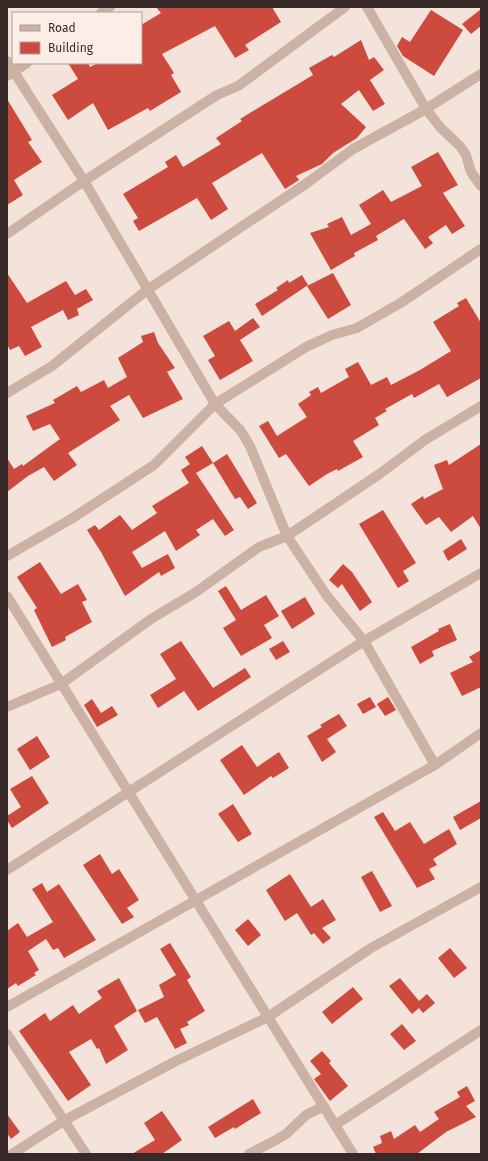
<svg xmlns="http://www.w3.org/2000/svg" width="488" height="1161" viewBox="0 0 488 1161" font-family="'Fira Sans',sans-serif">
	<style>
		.building { fill: #cd4a3e }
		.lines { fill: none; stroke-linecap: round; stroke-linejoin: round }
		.minor { stroke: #ccb1a5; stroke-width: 10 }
	</style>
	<rect width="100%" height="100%" fill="#f3e3da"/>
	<!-- building -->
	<g class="building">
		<path d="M156 7H272L281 22 245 45 249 50 235 58 215 26 162 54 174 73 171 75 181 92 150 111 148 108 108 130 93 103 68 120 52 95 78 79 68 63H88L90 67 98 63H141V25L161 13Z"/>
		<path d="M481 9V26L471 34 462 24Z"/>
		<path d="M431 10 463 30 434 76 403 56 397 46 402 37 410 42Z"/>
		<path d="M361 40 369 60 374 57 384 70 370 80 385 104 373 111 359 90 341 104 366 127 357 138 333 153 322 164 296 176 299 180 285 189 262 153 212 183 228 209 211 220 197 198 139 231 133 221 138 218 123 194 168 167 165 162 176 155 183 167 221 144 216 138 242 121 240 119 313 75 309 68 332 55 334 57Z"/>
		<path d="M7 99 32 140 28 142 42 162 14 180 23 195 7 205Z"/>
		<path d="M438 152 458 185 443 193 465 226 452 234 446 225 428 237 433 243 425 249 404 219 376 236 378 240 354 253 355 256 331 270 310 233 329 227 327 224 342 217 351 235 371 224 359 205 383 190 391 202 422 186 411 167Z"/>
		<path d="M7 273 27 303 66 281 75 295 86 289 93 300 77 309 79 315 68 320 63 310 31 327 42 347 25 356 19 346 10 350 7 344Z"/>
		<path d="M333 273 351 305 328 319 307 286Z"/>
		<path d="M302 275 308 285 262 316 255 304 278 290 276 288 288 280 289 283Z"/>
		<path d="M466 298 481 323V378L447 397 439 384 414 398 412 394 385 409 387 411 375 418 379 425 353 441 363 457 338 471 337 469 327 474 309 486 286 454 279 458 259 426 268 421 277 436 307 417 298 404 311 395 309 392 318 387 321 393 349 377 345 369 358 362 371 385 387 377 391 385 420 370 451 351 433 322 459 306 457 303Z"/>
		<path d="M253 318 260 327 240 340 253 361 220 380 208 360 215 356 203 336 229 321 235 331Z"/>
		<path d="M154 332 158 343 175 368 167 372 183 399 143 418 129 395 110 406 120 420 68 453 77 465 54 481 44 467 28 476 7 492V458L14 469 22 464 23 466 60 439 50 424 33 431 26 416 55 403 53 400 77 386 81 392 104 380 108 388 127 377 118 358 143 342 141 336Z"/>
		<path d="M481 444V529L473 516 451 532 439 517 426 525 411 504 423 496 424 499 443 489 434 465 447 460 449 465Z"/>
		<path d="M202 446 213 463 196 473 234 530 225 536 213 519 196 530 200 535 176 551 165 531 132 552 142 568 168 554 175 568 161 576 159 572 125 596 101 552 87 530 95 525 99 530 120 515 132 530 157 513 152 506 189 483 181 470 190 464 185 457Z"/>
		<path d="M227 454 257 503 248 509 240 497 235 499 213 463Z"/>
		<path d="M383 510 416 563 403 571 409 581 398 588 359 524Z"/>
		<path d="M461 539 467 549 448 561 443 551Z"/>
		<path d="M40 562 61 594 78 584 87 600 82 602 92 622 65 637 66 640 52 647 34 610 37 608 17 577Z"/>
		<path d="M343 564 352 572 372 602 360 611 342 584 338 588 329 580Z"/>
		<path d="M226 586 241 610 266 595 279 616 264 625 272 638 241 656 223 628 236 620 218 591Z"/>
		<path d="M305 597 315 614 292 629 281 611Z"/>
		<path d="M450 624 457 640 432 651 434 656 420 664 411 647 439 631 438 629Z"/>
		<path d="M181 641 213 688 245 668 251 677 198 711 184 691 158 708 150 695 176 679 160 654Z"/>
		<path d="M283 641 290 652 276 660 269 649Z"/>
		<path d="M481 650V687L462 696 450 673 473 662 469 657Z"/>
		<path d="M370 697 376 707 363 714 357 704Z"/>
		<path d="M388 697 396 710 385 716 377 704Z"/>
		<path d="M92 699 101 713 112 706 118 715 97 727 84 705Z"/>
		<path d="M339 714 347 726 327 739 336 752 322 762 307 736 322 727 320 725Z"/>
		<path d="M37 736 50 757 30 770 17 749Z"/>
		<path d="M242 745 257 767 279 752 289 768 273 778 271 776 244 795 220 760Z"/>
		<path d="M32 776 49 803 12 828 7 820V816L21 807 10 789Z"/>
		<path d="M481 801V818L460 830 453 817Z"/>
		<path d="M233 804 252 834 238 842 218 814Z"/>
		<path d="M383 812 395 831 410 822 424 844 449 829 457 844 433 859 437 865 429 869 435 879 417 888 374 817Z"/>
		<path d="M100 854 112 874 119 869 139 900 127 908 134 917 122 924 83 865Z"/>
		<path d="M372 871 392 906 380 912 361 877Z"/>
		<path d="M290 874 311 907 323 899 336 920 322 928 331 938 323 944 314 933 311 935 297 913 285 921 266 890Z"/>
		<path d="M42 883 47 892 59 884 96 940 64 958 58 948 53 950 46 939 28 951 39 970 34 973 36 975 18 986 16 983 7 989V931L18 923 27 937 53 922 32 889Z"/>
		<path d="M248 919 261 935 248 946 235 930Z"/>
		<path d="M170 943 191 977 187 980 205 1011 187 1022 189 1025 180 1029 187 1043 175 1049 157 1017 145 1023 138 1010 164 997 159 985 176 975 160 949Z"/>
		<path d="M450 948 467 968 454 978 438 958Z"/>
		<path d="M119 978 137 1011 114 1026 128 1050 106 1064 99 1048 97 1049 91 1039 69 1052 91 1085 68 1101 19 1031 45 1013 50 1021 73 1005 79 1014 102 998 97 991Z"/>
		<path d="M400 978 419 1001 427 994 435 1003 423 1013 419 1008 412 1014 389 986Z"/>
		<path d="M353 987 363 999 332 1024 322 1012Z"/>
		<path d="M402 1024 416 1041 404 1050 390 1034Z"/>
		<path d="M322 1051 331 1061 329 1063 348 1086 330 1101 314 1079 321 1074 310 1061Z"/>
		<path d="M467 1086 475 1101 466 1106 476 1117 446 1132 417 1154H376L373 1147 382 1143 380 1136 391 1131 394 1139 415 1125 420 1132 439 1119 434 1112 460 1097 457 1092Z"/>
		<path d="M253 1099 261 1113 235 1129 234 1127 215 1138 208 1127Z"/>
		<path d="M162 1111 182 1140 162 1154H132L155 1140 144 1123Z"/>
		<path d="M7 1114 20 1132 11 1139 7 1133Z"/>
	</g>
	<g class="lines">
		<!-- minor -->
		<g class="minor">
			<path d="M367 7 426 109 440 127 460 146 466 155 471 172 481 186"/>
			<path d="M101 13 110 7"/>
			<path d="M7 61 84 181 215 404 241 431 250 446 287 536 327 596 364 641 435 765"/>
			<path d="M7 76 27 63"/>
			<path d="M7 234 84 181 217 95 238 86 345 7"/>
			<path d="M7 393 52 366 147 290 307 183 353 149 426 109 481 74"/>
			<path d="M7 556 71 519 154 465 215 404 306 347 332 335 357 328 402 302 481 249"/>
			<path d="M7 596 353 1154"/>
			<path d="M7 707 61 684 151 619 196 592 259 547 287 536 378 475 425 440 481 406"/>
			<path d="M7 870 364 641 481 573"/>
			<path d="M7 1007 435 765 481 733"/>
			<path d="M7 1034 86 1154"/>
			<path d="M335 1125 481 1030"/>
			<path d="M12 1154 65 1120 176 1061 268 1017 371 948 481 887"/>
			<path d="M249 1154 274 1141 286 1134 306 1115 324 1106"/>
		</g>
	</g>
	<!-- border -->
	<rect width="488" height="1161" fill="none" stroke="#372927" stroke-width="16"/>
	<!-- legend -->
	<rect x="12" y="12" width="130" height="52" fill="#faeee6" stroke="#ac9f9a"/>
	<rect x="20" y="25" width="20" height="6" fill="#ccb1a5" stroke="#ac9f9a"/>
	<text x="48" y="32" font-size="12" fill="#372927">Road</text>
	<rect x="20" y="42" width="20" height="12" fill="#cd4a3e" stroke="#ac9f9a"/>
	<text x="48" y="52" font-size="12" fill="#372927">Building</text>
</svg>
